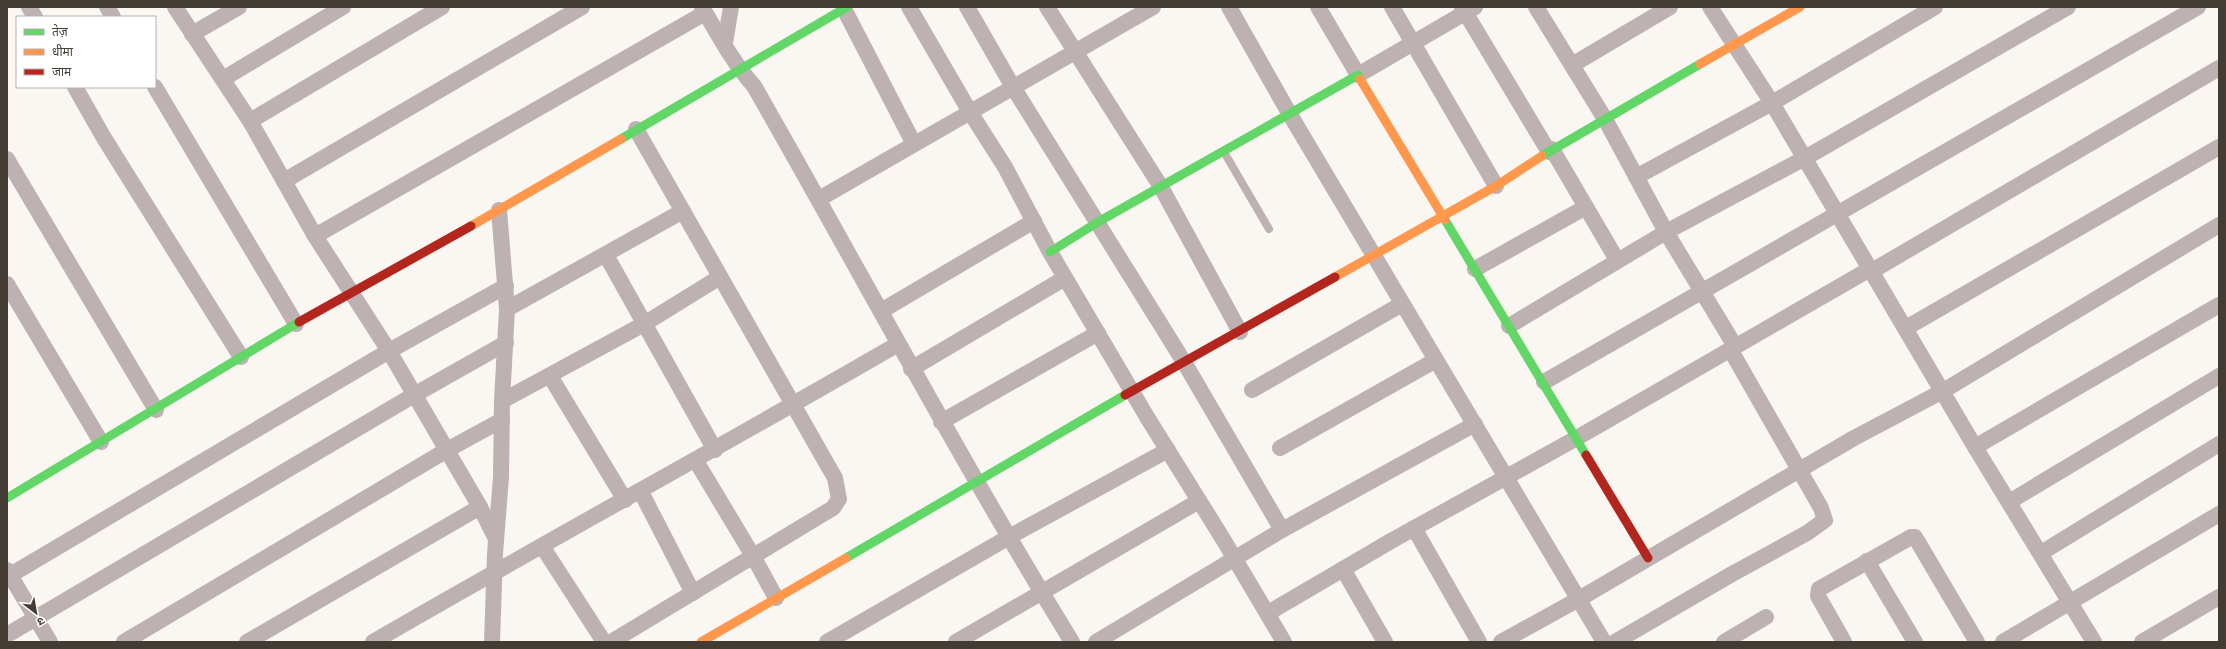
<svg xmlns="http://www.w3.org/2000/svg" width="2226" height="649" viewBox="0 0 2226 649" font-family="'Golos Text','Noto Sans Devanagari',sans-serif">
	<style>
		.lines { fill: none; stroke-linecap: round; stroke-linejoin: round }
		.lane { stroke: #beb1b2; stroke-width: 8 }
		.street { stroke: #beb1b2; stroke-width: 16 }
		.fast { stroke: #63d668; stroke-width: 9 }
		.slow { stroke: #ff974d; stroke-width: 9 }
		.jam { stroke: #b3261e; stroke-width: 9 }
	</style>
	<rect width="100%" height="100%" fill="#faf6f2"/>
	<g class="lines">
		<!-- lane -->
		<path class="lane" d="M1224 152 1269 229"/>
		<!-- street -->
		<g class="street">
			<path d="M29 7 35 17"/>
			<path d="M107 7 113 17"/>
			<path d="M175 7 250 121 315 236 389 351 480 507 496 539"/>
			<path d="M702 7C718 34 733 63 754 86 860 271 960 460 1072 642"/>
			<path d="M909 7 970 112 1005 167 1050 252 1147 417 1223 539 1284 642"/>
			<path d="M967 7 1013 87 1184 362 1282 530"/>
			<path d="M1047 7 1161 187 1240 332"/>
			<path d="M1229 7 1289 113 1604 642"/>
			<path d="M1318 7 1358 75 1475 7"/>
			<path d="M1392 7 1496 186"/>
			<path d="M1462 7 1549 152"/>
			<path d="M1536 7 1605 119 1666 232 1735 346"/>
			<path d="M1710 7 1772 103 1975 447 2094 642"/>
			<path d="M844 9 914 144"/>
			<path d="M192 34 239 7"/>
			<path d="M725 43 731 7"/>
			<path d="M1572 65 1670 7"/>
			<path d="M223 79 343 7"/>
			<path d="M75 87 104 138 241 357"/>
			<path d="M155 87 296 324"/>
			<path d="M250 121 442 7"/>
			<path d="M1552 149 1617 260"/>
			<path d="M7 159 156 410"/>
			<path d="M1636 177 1772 103 1935 7"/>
			<path d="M284 181 582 7"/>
			<path d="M819 199 1153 7"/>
			<path d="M315 236 705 13"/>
			<path d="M606 255 715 450"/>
			<path d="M1475 269 1586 207"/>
			<path d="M1872 271 2219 68"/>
			<path d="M7 284 101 442"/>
			<path d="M507 309 683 211"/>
			<path d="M881 311 1034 221"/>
			<path d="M1509 326 1666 232 1805 158 2068 7"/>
			<path d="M1906 328 2219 147"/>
			<path d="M911 369 1065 278"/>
			<path d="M550 376 625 500"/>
			<path d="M1544 382 2198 7"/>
			<path d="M1252 390 1402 304"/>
			<path d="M502 401 644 324 720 277"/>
			<path d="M941 422 1098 333"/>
			<path d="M1975 447 2219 305"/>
			<path d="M1280 448 1436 360"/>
			<path d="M696 461 753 556 776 598"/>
			<path d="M641 492 693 593"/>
			<path d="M2009 502 2219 376"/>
			<path d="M1414 528 1479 642"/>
			<path d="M542 546 604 642"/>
			<path d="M2041 553 2219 444"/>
			<path d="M1867 561 1915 642"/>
			<path d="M1343 569 1385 642"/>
			<path d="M7 570 50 642"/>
			<path d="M7 577 389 351 506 286"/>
			<path d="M1268 613 1391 541 1575 439 1870 269"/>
			<path d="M7 635 414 395 506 343"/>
			<path d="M124 642 447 450 502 420"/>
			<path d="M247 642 480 507"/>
			<path d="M373 642C547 541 724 445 898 344"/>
			<path d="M492 642 495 554 501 477 502 401 507 309 499 210"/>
			<path d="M611 642 833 508 839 499 835 478 636 129"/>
			<path d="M827 642 1009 537 1168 450"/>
			<path d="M956 642 1199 501"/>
			<path d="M1096 642 1282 530 1475 424"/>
			<path d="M1501 642 1579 599 1854 438 1943 391 2219 225"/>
			<path d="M1615 642 1732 574 1807 533 1825 520 1821 508 1730 349"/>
			<path d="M1724 642 1766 617"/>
			<path d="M1844 642 1818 596 1819 589 1911 537H1915L1977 642"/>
			<path d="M2003 642 2219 514"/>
			<path d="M2142 642 2219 597"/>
		</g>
		<!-- fast -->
		<g class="fast">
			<path d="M621 139 847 7"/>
			<path d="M1542 156 1700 64"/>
			<path d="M1445 220 1586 455"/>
			<path d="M1050 252 1098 222 1358 75 1360 79"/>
			<path d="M7 498 299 322"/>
			<path d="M846 558 1125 395"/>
		</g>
		<!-- slow -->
		<g class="slow">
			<path d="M1700 64 1800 7"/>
			<path d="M1360 79 1445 220"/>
			<path d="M471 226 621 139"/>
			<path d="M1335 277 1496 186 1542 156"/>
			<path d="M701 642 846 558"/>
		</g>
		<!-- jam -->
		<g class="jam">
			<path d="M299 322 471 226"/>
			<path d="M1125 395 1335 277"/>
			<path d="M1586 455 1648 558"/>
		</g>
	</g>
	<!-- border -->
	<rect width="2226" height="649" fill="none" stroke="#423c34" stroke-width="16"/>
	<!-- legend -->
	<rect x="16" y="16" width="140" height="72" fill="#ffffff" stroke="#b3b1ae"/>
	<rect x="24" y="29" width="20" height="6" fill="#63d668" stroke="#b3b1ae"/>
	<text x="52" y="36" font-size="12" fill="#423c34">तेज़</text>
	<rect x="24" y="49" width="20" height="6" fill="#ff974d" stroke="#b3b1ae"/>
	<text x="52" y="56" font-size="12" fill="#423c34">धीमा</text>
	<rect x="24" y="69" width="20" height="6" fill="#b3261e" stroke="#b3b1ae"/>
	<text x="52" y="76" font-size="12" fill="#423c34">जाम</text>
	<!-- north arrow -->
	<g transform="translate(36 613) rotate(149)" stroke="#ffffff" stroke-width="3" paint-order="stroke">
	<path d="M0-3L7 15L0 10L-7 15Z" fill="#423c34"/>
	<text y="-6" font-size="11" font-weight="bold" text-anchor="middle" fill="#423c34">उ</text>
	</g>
</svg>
